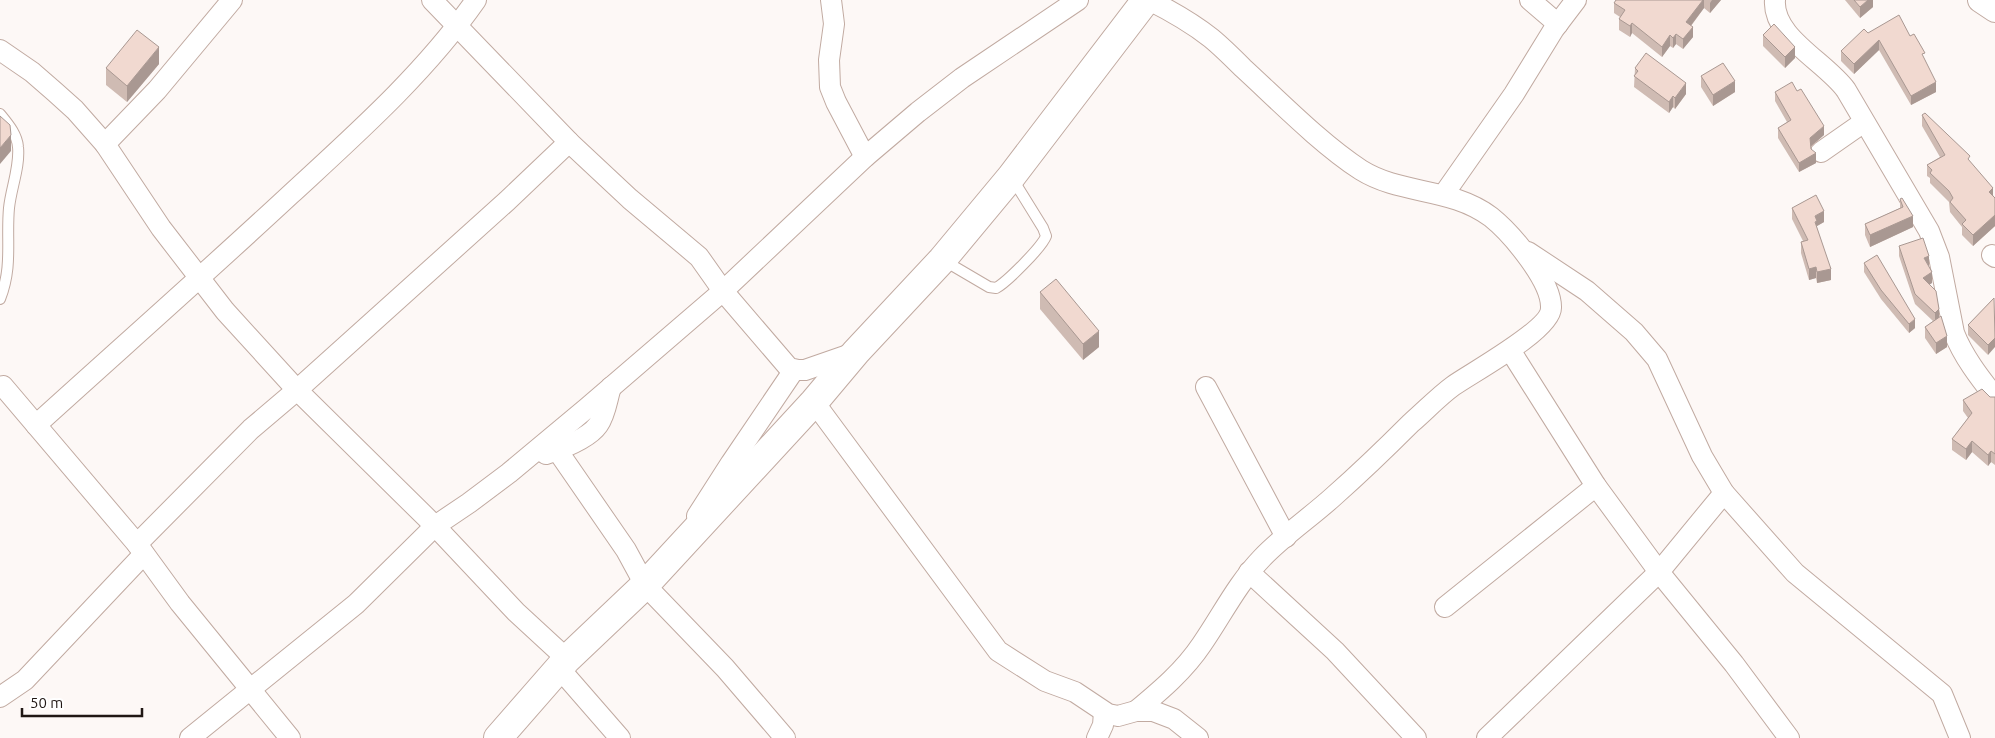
<svg xmlns="http://www.w3.org/2000/svg" width="1995" height="738" viewBox="0 0 1995 738" font-family="Ubuntu,sans-serif">
	<style>
		.lines { fill: none; stroke-linecap: round; stroke-linejoin: round }
		.service-casing { stroke: #c1aaa1; stroke-width: 12 }
		.minor-casing { stroke: #c1aaa1; stroke-width: 22 }
		.tertiary-casing { stroke: #c1aaa1; stroke-width: 26 }
		.trunk-casing { stroke: #c1aaa1; stroke-width: 30 }
		.service { stroke: #fff; stroke-width: 10 }
		.minor { stroke: #fff; stroke-width: 20 }
		.tertiary { stroke: #fff; stroke-width: 24 }
		.trunk { stroke: #fff; stroke-width: 28 }
		.wall { fill: #cfbbb3 }
		.shaded-wall { fill: #a99892 }
		.building { fill: #f1d9d0; stroke: #a99892 }
	</style>
	<rect width="100%" height="100%" fill="#fdf8f6"/>
	<g class="lines">
		<defs>
			<g id="service">
				<path d="M0 114C8 124 17 134 18 147 20 167 11 188 9 208 6 240 13 266 0 299"/>
				<path d="M943 260 989 287 996 288C1007 282 1042 247 1046 236L1043 228 1012 178"/>
			</g>
			<g id="minor">
				<path d="M432 0 569 142 630 199 699 257 723 291 789 368 798 370H805L854 353"/>
				<path d="M831 0 834 24 829 60 830 87 836 102 865 157"/>
				<path d="M1530 0 1558 24"/>
				<path d="M1775 0C1772 37 1826 62 1846 90L1929 231 1939 257 1954 333C1963 356 1979 377 1995 397"/>
				<path d="M0 50 32 72 55 92 75 110 105 144 161 228 225 311 297 390 435 526 516 612 567 659"/>
				<path d="M105 144 157 90 232 0"/>
				<path d="M1821 152 1864 122"/>
				<path d="M1444 194 1514 94 1554 29 1576 0"/>
				<path d="M1528 252 1587 291 1634 332 1657 359 1702 456 1724 493 1795 573 1942 694 1960 738"/>
				<path d="M1992 255 1995 257"/>
				<path d="M1510 350 1596 486 1659 572 1734 664 1789 738"/>
				<path d="M0 387 3 386 137 544 180 603 290 738"/>
				<path d="M1206 387 1286 537"/>
				<path d="M814 402 998 651 1045 681 1075 692 1108 714 1118 716 1136 711H1153L1174 719 1198 738"/>
				<path d="M36 425C121 348 207 272 291 194 356 134 425 73 476 0"/>
				<path d="M557 450 626 550 645 585 725 668 785 738"/>
				<path d="M546 454C561 449 589 438 598 425 606 414 607 399 611 387"/>
				<path d="M697 516 731 463 794 370"/>
				<path d="M137 544 251 429 297 390 507 201 569 142"/>
				<path d="M1249 572 1335 651 1416 738"/>
				<path d="M1445 607 1596 486"/>
				<path d="M559 668 620 738"/>
				<path d="M0 697 25 680 144 554"/>
				<path d="M1136 711C1160 691 1184 671 1202 644 1222 615 1237 584 1262 558 1284 535 1311 517 1334 496 1360 473 1386 448 1411 423 1425 411 1438 397 1453 386 1471 373 1551 330 1551 308 1552 281 1511 233 1491 217 1451 187 1401 195 1361 170 1321 144 1279 101 1243 68 1233 58 1222 47 1211 38 1192 23 1171 11 1149 0"/>
				<path d="M190 738 356 604 435 526 469 503 509 473 587 408 723 291 865 157 918 112 962 78 1078 0"/>
				<path d="M1097 738 1103 725 1104 712"/>
				<path d="M1487 738 1659 572 1724 493"/>
			</g>
			<path id="tertiary" d="M1980 0 1995 10"/>
			<path id="trunk" d="M498 738 567 659 645 585 814 402 856 352 942 260 1011 177 1146 0"/>
		</defs>
		<!-- service casing -->
		<use href="#service" class="service-casing"/>
		<!-- minor casing -->
		<use href="#minor" class="minor-casing"/>
		<!-- tertiary casing -->
		<use href="#tertiary" class="tertiary-casing"/>
		<!-- trunk casing -->
		<use href="#trunk" class="trunk-casing"/>
		<!-- service -->
		<use href="#service" class="service"/>
		<!-- minor -->
		<use href="#minor" class="minor"/>
		<!-- tertiary -->
		<use href="#tertiary" class="tertiary"/>
		<!-- trunk -->
		<use href="#trunk" class="trunk"/>
	</g>
	<!-- wall -->
	<g class="wall">
		<path d="M1616 0H1721L1710 13 1704 8 1691 26 1693 37 1683 49 1676 44 1673 48 1670 46 1662 57 1632 33 1630 37 1619 30V19L1620 17 1614 13V3Z"/>
		<path d="M1845 0H1873V7L1860 18Z"/>
		<path d="M1868 33 1925 60 1936 92 1911 105 1879 50 1854 74 1841 61V51Z"/>
		<path d="M1763 35 1795 58 1785 68 1763 46Z"/>
		<path d="M159 64 127 102 106 85V68Z"/>
		<path d="M1635 68 1686 94 1675 109 1673 107 1669 113 1634 87Z"/>
		<path d="M1701 76 1735 92 1713 106 1701 87Z"/>
		<path d="M1775 92 1824 135 1811 147 1816 163 1799 172 1778 138V128L1787 122 1775 101Z"/>
		<path d="M1922 115 1970 162 1995 198V226L1973 246 1962 235V227L1950 212 1949 202 1930 183V178L1927 176V165L1940 157 1922 126Z"/>
		<path d="M1900 199 1913 227 1870 247 1865 235V224L1900 208Z"/>
		<path d="M1792 208 1824 222 1817 226V228L1831 280 1817 283 1816 278 1809 280 1801 253V242L1803 241 1792 219Z"/>
		<path d="M1899 246 1929 267 1932 283 1929 284 1939 317 1947 347 1936 354 1925 338V327L1933 321 1915 304 1899 256Z"/>
		<path d="M1864 263 1915 328 1909 333 1881 299 1864 272Z"/>
		<path d="M1040 292 1099 347 1083 360 1040 309Z"/>
		<path d="M1994 298 1988 355 1968 335V325Z"/>
		<path d="M1995 397V465L1991 462 1988 466 1972 452 1966 460 1952 450V439L1968 418 1963 411V400Z"/>
	</g>
	<!-- shaded-wall -->
	<g class="shaded-wall">
		<path d="M1703 0H1704V8L1686 32V22Z"/>
		<path d="M1712 0H1721L1710 13V3Z"/>
		<path d="M1868 0H1873V7L1860 18V7Z"/>
		<path d="M1632 23V33L1630 37V26Z"/>
		<path d="M1693 27V37L1683 49V39Z"/>
		<path d="M1676 34V44L1673 48V38Z"/>
		<path d="M1670 35V46L1662 57V47Z"/>
		<path d="M1879 40V50L1854 74V64Z"/>
		<path d="M159 47V64L127 102V86Z"/>
		<path d="M1795 47V58L1785 68V57Z"/>
		<path d="M1735 81V92L1713 106V95Z"/>
		<path d="M1936 82V92L1911 105V96Z"/>
		<path d="M1686 83V94L1675 109V98Z"/>
		<path d="M1673 96V107L1669 113V102Z"/>
		<path d="M1824 126V135L1810 147V138Z"/>
		<path d="M11 135V151L0 164V148Z"/>
		<path d="M1816 153V163L1799 172V163Z"/>
		<path d="M1993 188V199L1989 192Z"/>
		<path d="M1824 211V222L1817 226V232L1815 216Z"/>
		<path d="M1995 215V226L1973 246V235Z"/>
		<path d="M1913 216V227L1870 247V235Z"/>
		<path d="M1929 256V267L1924 258Z"/>
		<path d="M1816 267V278L1809 280V269Z"/>
		<path d="M1831 269V280L1817 283V272Z"/>
		<path d="M1932 272V283L1923 289V278Z"/>
		<path d="M1939 309V319L1935 323V313Z"/>
		<path d="M1915 319V328L1909 333V324Z"/>
		<path d="M1099 331V347L1083 360V344Z"/>
		<path d="M1947 336V347L1936 354V343Z"/>
		<path d="M1995 338V347L1988 355V345Z"/>
		<path d="M1972 441V452L1966 460V449Z"/>
		<path d="M1991 451V462L1988 466V455Z"/>
	</g>
	<!-- building -->
	<g class="building">
		<path d="M1616 0H1703L1686 22 1693 27 1683 39 1676 34 1673 38 1670 35 1662 47 1632 23 1630 26 1619 19 1625 10 1614 3Z"/>
		<path d="M1854 0H1868L1860 7Z"/>
		<path d="M1899 15 1910 36 1914 34 1925 53 1922 54 1936 82 1911 96 1879 40 1854 64 1841 51 1864 29 1868 33Z"/>
		<path d="M1774 24 1795 47 1785 57 1763 35Z"/>
		<path d="M137 30 159 47 127 86 106 68Z"/>
		<path d="M1646 53 1686 83 1675 98 1673 96 1669 102 1634 76 1638 71 1635 68Z"/>
		<path d="M1723 63 1735 81 1713 95 1701 76Z"/>
		<path d="M1792 82 1797 91 1801 89 1824 126 1810 138 1811 149 1816 153 1799 163 1778 128 1791 120 1775 92Z"/>
		<path d="M1925 113 1970 156 1968 159 1993 188 1989 192 1995 198V215L1973 235 1962 224 1966 220 1950 202 1953 198 1949 191 1930 173 1932 170 1927 165 1945 155 1922 115Z"/>
		<path d="M0 116 10 125 11 135 0 148Z"/>
		<path d="M1816 195 1824 211 1815 216 1817 221 1815 222 1831 269 1817 272 1816 267 1809 269 1801 242 1808 240 1792 208Z"/>
		<path d="M1902 198 1913 216 1870 235 1865 224 1903 207 1900 199Z"/>
		<path d="M1923 238 1929 256 1924 258 1932 272 1923 278 1936 291 1939 309 1935 313 1915 294 1899 246Z"/>
		<path d="M1877 255 1915 319 1909 324 1881 290 1864 263Z"/>
		<path d="M1056 279 1099 331 1083 344 1040 292Z"/>
		<path d="M1994 298 1995 338 1988 345 1968 325Z"/>
		<path d="M1941 316 1947 336 1936 343 1925 327Z"/>
		<path d="M1982 389 1990 397H1995V454L1991 451 1988 455 1972 441 1966 449 1952 439 1972 413 1963 400Z"/>
	</g>
	<!-- scale -->
	<path d="M22 708v8h120v-8" fill="none" stroke="#201714" stroke-width="2.5"/>
	<text x="30" y="708" font-size="15" fill="#201714" stroke="#ffffff" stroke-width="4" paint-order="stroke">50 m</text>
</svg>
